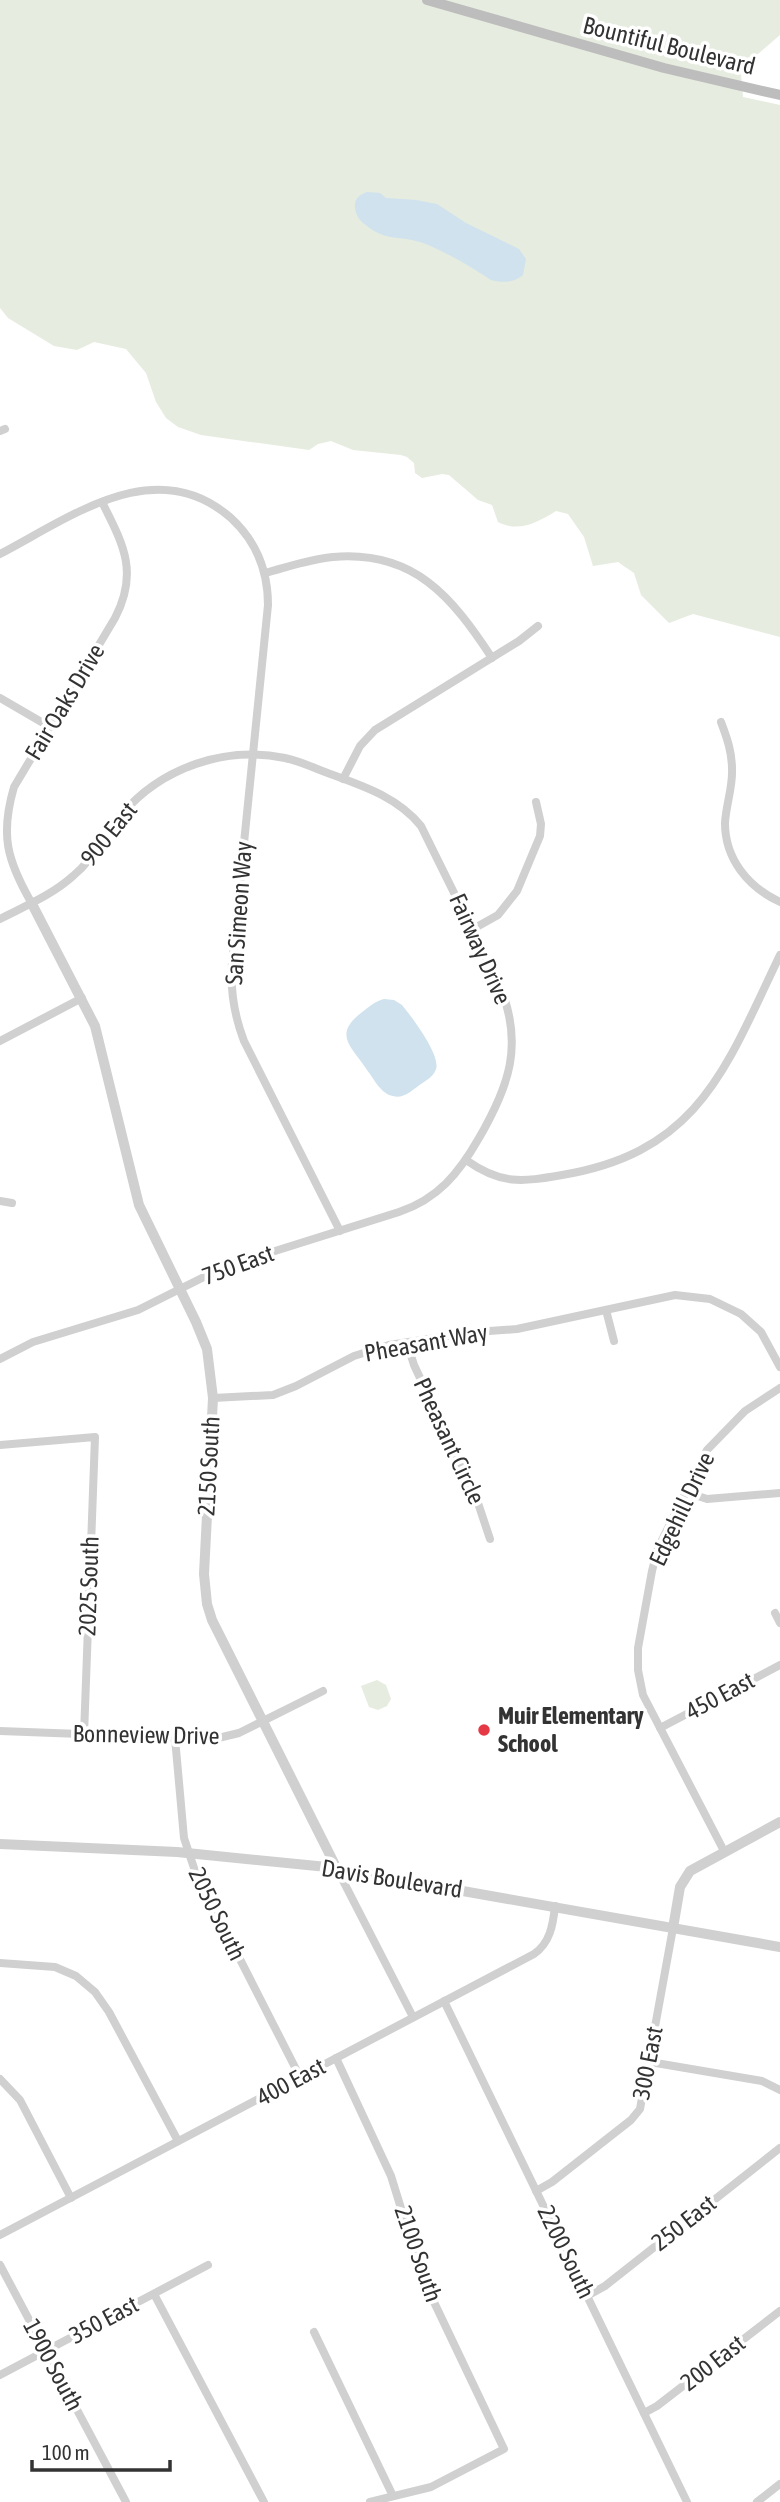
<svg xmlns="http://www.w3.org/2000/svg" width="780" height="2502" viewBox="0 0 780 2502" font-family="'Asap Condensed',sans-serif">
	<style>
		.green { fill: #e6ecdf }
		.water { fill: #cfe2ee }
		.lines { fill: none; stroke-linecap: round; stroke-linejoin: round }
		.minor { stroke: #d0d0d0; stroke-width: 8 }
		.tertiary { stroke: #d0d0d0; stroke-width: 10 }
		.secondary { stroke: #bdbdbd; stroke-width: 10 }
		.poi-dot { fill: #e63946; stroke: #fff; stroke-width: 2.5 }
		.labels { text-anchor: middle; stroke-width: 7; stroke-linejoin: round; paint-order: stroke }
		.street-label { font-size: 24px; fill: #333; stroke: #fff }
		.poi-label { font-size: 24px; font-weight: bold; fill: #333; stroke: #fff; text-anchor: start }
	</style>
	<rect width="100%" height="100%" fill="#fff"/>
	<!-- green -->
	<g class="green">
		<path d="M0 0H780V35L758 54 740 61 743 97 780 105V637L693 614 669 623 641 595 634 573 618 562 593 566 584 537 568 514 556 511C538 522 519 533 498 522L492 505 478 500 449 475 442 474 422 478 415 473 414 463 407 457 401 455 353 450 331 441 318 444 309 450 201 435 178 427 166 418 156 402 146 373 126 349 94 342 77 350 54 346 8 318 0 308Z"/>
		<path d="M377 1680 386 1685 391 1699 387 1706 378 1710 369 1707 361 1686Z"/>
	</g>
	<!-- water -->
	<g class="water">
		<path d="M367 192 380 193 386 198 416 200 437 204 466 223 519 249 526 259 523 275C514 283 502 283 491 280 470 266 446 252 423 243 401 235 387 242 367 226 360 221 356 216 355 208 354 199 359 195 367 192Z"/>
		<path d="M384 999 394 1000 402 1005C411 1016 441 1055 436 1069 434 1077 423 1082 417 1087 410 1092 402 1099 393 1096 381 1094 374 1079 367 1070 351 1046 333 1035 361 1013 369 1007 375 1001 384 999Z"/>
	</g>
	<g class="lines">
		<!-- minor -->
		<g class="minor">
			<path d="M0 431 5 429"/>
			<path d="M0 554C71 517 156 452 231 518 256 541 268 571 268 605L232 962C230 990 234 1015 244 1041L340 1231"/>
			<path d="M265 573C288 567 310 559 333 557 414 550 452 597 492 658"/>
			<path d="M0 698 50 727"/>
			<path d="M721 722C727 738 732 752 732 769 733 787 726 804 725 823 725 859 748 887 780 902"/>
			<path d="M343 779 360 746 375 730 519 641 538 626"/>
			<path d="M31 902C7 860 0 835 14 787L115 618C139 572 123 544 102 502"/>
			<path d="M0 919C25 906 52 895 73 876 94 859 104 834 122 814 162 767 225 746 285 758 299 761 312 767 325 772 360 785 397 796 421 826L500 986C524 1045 509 1086 479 1138 459 1173 438 1199 399 1212L224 1267 138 1310 33 1342 0 1359"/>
			<path d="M473 929 498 915 517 891 540 836 541 824 536 802"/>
			<path d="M0 1041 82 998"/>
			<path d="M466 1160C501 1185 522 1182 562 1175 700 1152 726 1067 780 955"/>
			<path d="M0 1201 12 1203"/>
			<path d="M606 1310 614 1341"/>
			<path d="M407 1343 414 1365 477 1500 490 1539"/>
			<path d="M213 1398 273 1395 296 1386 354 1356 389 1345 475 1332 517 1329 675 1295 710 1299 741 1314 761 1332 780 1367"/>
			<path d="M0 1445 95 1437 84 1735"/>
			<path d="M686 1492 707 1499 780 1493"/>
			<path d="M775 1613 780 1623"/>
			<path d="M660 1728 780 1665"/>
			<path d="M0 1731 214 1739 239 1733 323 1691"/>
			<path d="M175 1738 184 1838 195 1871 300 2077"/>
			<path d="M724 1851 643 1695 638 1670V1648L652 1571 658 1548 707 1450 745 1411 780 1388"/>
			<path d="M337 1869 413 2017"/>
			<path d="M0 1963 55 1967 76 1976 95 1992 109 2012 178 2141"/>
			<path d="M444 2001 687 2502"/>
			<path d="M336 2058 391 2176 423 2279 504 2449 431 2487 370 2502"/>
			<path d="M650 2062 762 2081 780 2090"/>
			<path d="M0 2079 20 2100 71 2198"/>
			<path d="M536 2191 552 2182 631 2120 640 2109 673 1928"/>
			<path d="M0 2235 534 1954C550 1943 553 1925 555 1906"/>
			<path d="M0 2265 126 2502"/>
			<path d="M154 2294 264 2502"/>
			<path d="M587 2296 605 2286 780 2148"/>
			<path d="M314 2332 393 2496"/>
			<path d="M0 2375 208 2265"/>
			<path d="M644 2413 657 2406 780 2311"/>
			<path d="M757 2502 780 2484"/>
		</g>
		<!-- tertiary -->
		<g class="tertiary">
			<path d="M31 902 95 1026 139 1205 196 1322 207 1349 213 1398 204 1574 207 1604 212 1620 337 1869"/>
			<path d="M0 1844 177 1852 327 1867 780 1947"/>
			<path d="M673 1928 680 1887 690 1871 780 1822"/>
		</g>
		<!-- secondary -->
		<path class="secondary" d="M427 0 664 68 780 95"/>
	</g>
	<!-- markers -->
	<circle class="poi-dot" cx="484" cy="1730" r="7"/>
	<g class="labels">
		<!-- street labels -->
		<g class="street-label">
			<text transform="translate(669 46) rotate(14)" y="8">Bountiful Boulevard</text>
			<text transform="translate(65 702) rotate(-59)" y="8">Fair Oaks Drive</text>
			<text transform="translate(109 834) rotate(-51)" y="8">900 East</text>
			<text transform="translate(239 913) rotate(-86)" y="8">San Simeon Way</text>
			<text transform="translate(480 949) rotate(66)" y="8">Fairway Drive</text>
			<text transform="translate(238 1265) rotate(-20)" y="8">750 East</text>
			<text transform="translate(426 1343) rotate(-10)" y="8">Pheasant Way</text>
			<text transform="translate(449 1441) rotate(65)" y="8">Pheasant Circle</text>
			<text transform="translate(209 1466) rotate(-87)" y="8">2150 South</text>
			<text transform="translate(682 1509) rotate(-65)" y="8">Edgehill Drive</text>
			<text transform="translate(89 1586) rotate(-88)" y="8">2025 South</text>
			<text transform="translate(720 1696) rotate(-28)" y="8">450 East</text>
			<text transform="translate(146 1735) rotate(1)" y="8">Bonneview Drive</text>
			<text transform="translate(392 1879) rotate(9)" y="8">Davis Boulevard</text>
			<text transform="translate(217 1914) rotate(64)" y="8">2050 South</text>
			<text transform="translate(648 2063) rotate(-79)" y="8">300 East</text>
			<text transform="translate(291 2082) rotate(-28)" y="8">400 East</text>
			<text transform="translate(684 2223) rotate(-38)" y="8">250 East</text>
			<text transform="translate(566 2252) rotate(64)" y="8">2200 South</text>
			<text transform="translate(418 2254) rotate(71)" y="8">2100 South</text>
			<text transform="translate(104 2320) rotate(-28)" y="8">350 East</text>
			<text transform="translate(713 2363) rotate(-38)" y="8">200 East</text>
			<text transform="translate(53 2365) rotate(62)" y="8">1900 South</text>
		</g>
		<!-- poi labels -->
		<g class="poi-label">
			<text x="498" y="1724">Muir Elementary<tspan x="498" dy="28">School</tspan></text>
		</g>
	</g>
	<!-- scale -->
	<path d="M32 2460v10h138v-10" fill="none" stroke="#333333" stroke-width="3.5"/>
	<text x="42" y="2460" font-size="21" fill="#333333" stroke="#ffffff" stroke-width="5" paint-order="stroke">100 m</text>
</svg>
